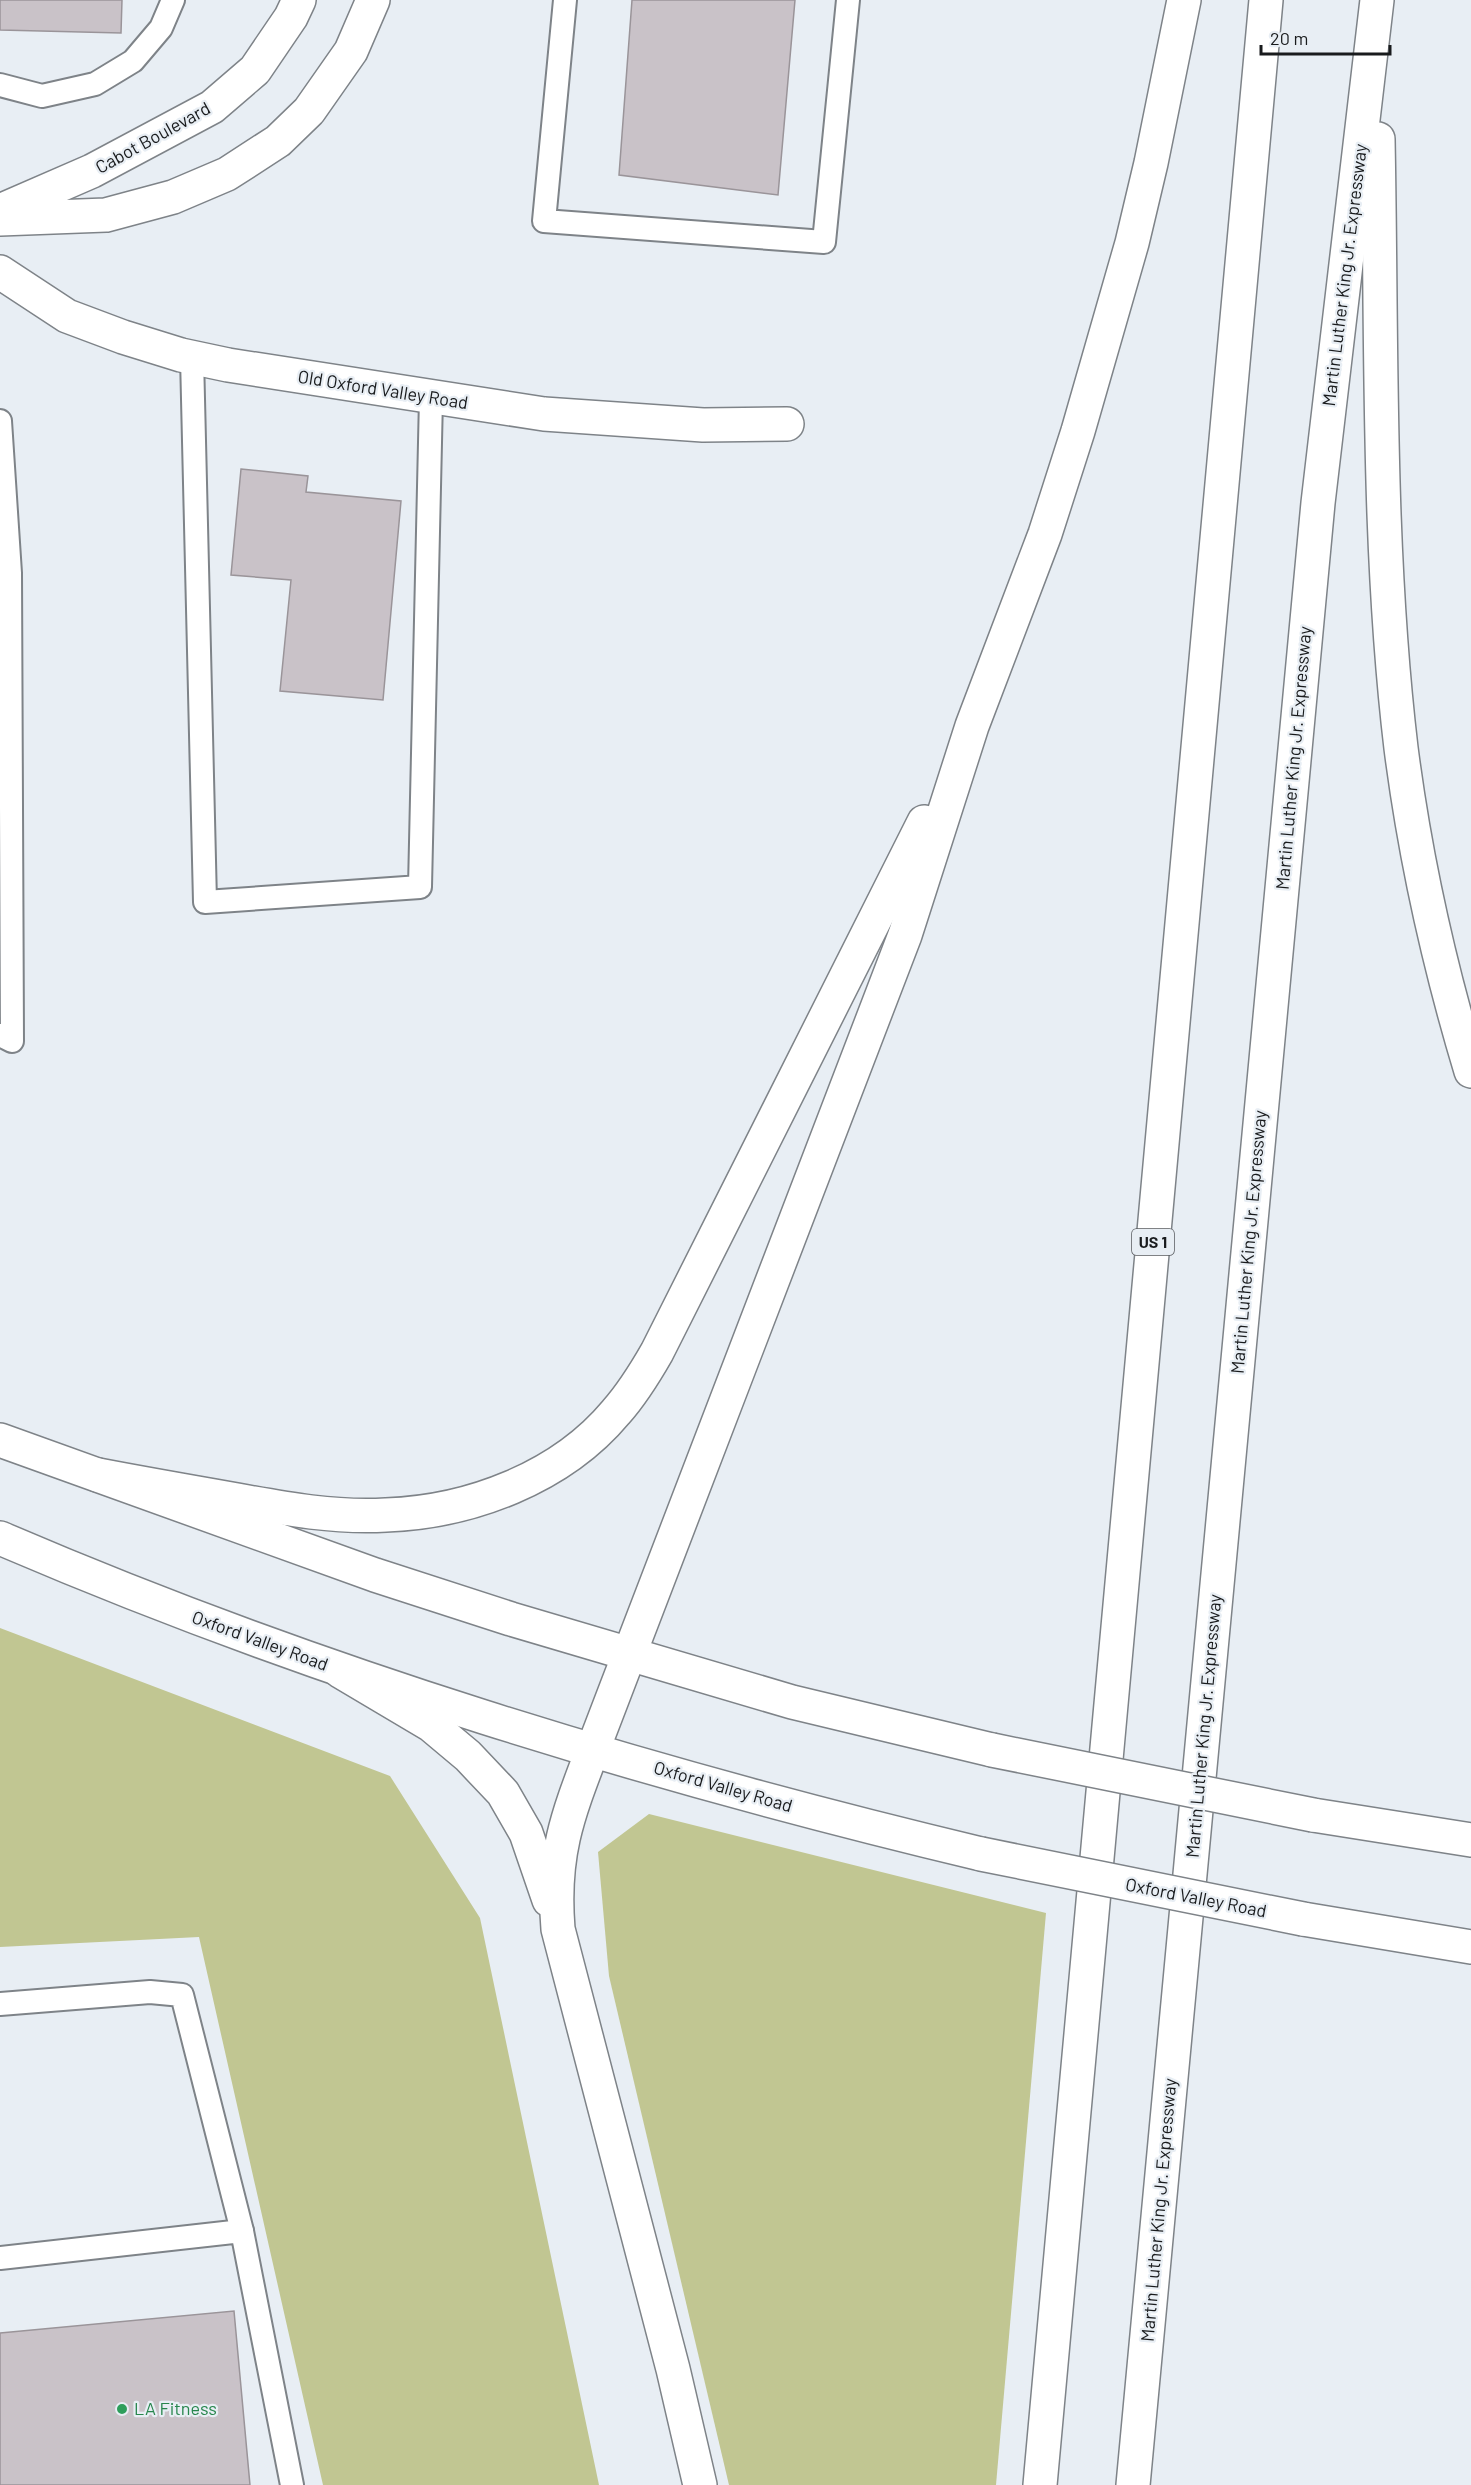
<svg xmlns="http://www.w3.org/2000/svg" width="1471" height="2485" viewBox="0 0 1471 2485" font-family="Barlow,sans-serif">
	<style>
		.green { fill: #c1c692 }
		.building { fill: #c9c2c8; stroke: #9a9499; stroke-width: 1.5 }
		.lines { fill: none; stroke-linecap: round; stroke-linejoin: round }
		.service-casing { stroke: #7e8388; stroke-width: 26 }
		.minor-casing { stroke: #7e8388; stroke-width: 36 }
		.primary-casing { stroke: #7e8388; stroke-width: 36 }
		.motorway-casing { stroke: #7e8388; stroke-width: 36 }
		.service { stroke: #fff; stroke-width: 22 }
		.minor { stroke: #fff; stroke-width: 33 }
		.primary { stroke: #fff; stroke-width: 33 }
		.motorway { stroke: #fff; stroke-width: 33 }
		.primary-bridge-casing { stroke: #7e8388; stroke-width: 36; stroke-linecap: butt }
		.primary-bridge { stroke: #fff; stroke-width: 33 }
		.leisure-dot { fill: #2e9e5b; stroke: #e8eef4; stroke-width: 2 }
		.labels { text-anchor: middle; stroke-width: 4.5; stroke-linejoin: round; paint-order: stroke }
		.shield { fill: #e8eef4; stroke: #575a5e; stroke-width: 1.5 }
		.shield-label { font-size: 16px; font-weight: bold; fill: #191b1d }
		.street-label { font-size: 18px; fill: #191b1d; stroke: #e8eef4 }
		.leisure-label { font-size: 18px; fill: #27864d; stroke: #e8eef4; text-anchor: start }
	</style>
	<rect width="100%" height="100%" fill="#e8eef4"/>
	<!-- green -->
	<g class="green">
		<path d="M0 1628 390 1776 480 1918 599 2485H323L199 1937 0 1947Z"/>
		<path d="M649 1814 1046 1913 996 2485H729L609 1976 598 1852Z"/>
	</g>
	<!-- building -->
	<g class="building">
		<path d="M0 0H122L121 33 0 30Z"/>
		<path d="M632 0H795L778 195 619 175Z"/>
		<path d="M241 469 308 476 306 492 401 501 383 700 280 691 291 580 231 575Z"/>
		<path d="M234 2311 250 2485H0V2333Z"/>
	</g>
	<g class="lines">
		<defs>
			<g id="service">
				<path d="M565 0 544 221 824 242 848 0"/>
				<path d="M0 85 42 96 95 84 133 61 161 28 173 0"/>
				<path d="M192 357 205 902 420 887 431 398"/>
				<path d="M0 421 10 573 12 1041 0 1035"/>
				<path d="M0 2004 150 1992 182 1995 242 2231"/>
				<path d="M0 2258 242 2231 292 2485"/>
			</g>
			<g id="minor">
				<path d="M0 211 92 171 212 107 255 70 291 17 299 0"/>
				<path d="M0 219 106 215 173 197 227 174 278 141 309 111 351 51 373 0"/>
				<path d="M0 272 67 316 123 337 181 355 228 365 544 414 703 425 787 424"/>
			</g>
			<g id="primary">
				<path d="M0 1440 375 1575 511 1619 792 1702 992 1750"/>
				<path d="M0 1538C316 1674 647 1774 981 1854"/>
				<path d="M593 1749 629 1655"/>
				<path d="M1313 1815 1471 1840"/>
				<path d="M1303 1919 1471 1947"/>
			</g>
			<g id="motorway">
				<path d="M1378 139C1382 342 1377 546 1401 748 1415 857 1439 965 1471 1071"/>
				<path d="M98 1475C145 1484 191 1492 237 1500 286 1509 336 1518 386 1515 470 1512 561 1478 616 1412 632 1394 645 1373 657 1352L924 822"/>
				<path d="M629 1655 905 935 972 726 1045 534 1078 431 1132 243 1151 163 1184 0"/>
				<path d="M340 1671 431 1725 468 1756 503 1793 526 1833 549 1900"/>
				<path d="M593 1749C567 1817 552 1855 558 1929L673 2369 700 2485"/>
				<path d="M1040 2485 1266 0"/>
				<path d="M1133 2485 1318 503 1377 0"/>
			</g>
		</defs>
		<!-- service casing -->
		<use href="#service" class="service-casing"/>
		<!-- minor casing -->
		<use href="#minor" class="minor-casing"/>
		<!-- primary casing -->
		<use href="#primary" class="primary-casing"/>
		<!-- motorway casing -->
		<use href="#motorway" class="motorway-casing"/>
		<!-- service -->
		<use href="#service" class="service"/>
		<!-- minor -->
		<use href="#minor" class="minor"/>
		<!-- primary -->
		<use href="#primary" class="primary"/>
		<!-- motorway -->
		<use href="#motorway" class="motorway"/>
		<defs>
			<g id="primary-bridge">
				<path d="M992 1750 1313 1815"/>
				<path d="M981 1854 1303 1919"/>
			</g>
		</defs>
		<!-- primary-bridge casing -->
		<use href="#primary-bridge" class="primary-bridge-casing"/>
		<!-- primary-bridge -->
		<use href="#primary-bridge" class="primary-bridge"/>
	</g>
	<!-- markers -->
	<circle class="leisure-dot" cx="122" cy="2409" r="6"/>
	<g class="labels">
		<!-- shield labels -->
		<rect class="shield" x="1132" y="1229" width="42" height="26" rx="4.5"/>
		<g class="shield-label">
			<text x="1153" y="1248">US 1</text>
		</g>
		<!-- street labels -->
		<g class="street-label">
			<text transform="translate(153 138) rotate(-29)" y="6">Cabot Boulevard</text>
			<text transform="translate(1345 275) rotate(-83)" y="6">Martin Luther King Jr. Expressway</text>
			<text transform="translate(383 390) rotate(9)" y="6">Old Oxford Valley Road</text>
			<text transform="translate(1294 758) rotate(-85)" y="6">Martin Luther King Jr. Expressway</text>
			<text transform="translate(1249 1242) rotate(-85)" y="6">Martin Luther King Jr. Expressway</text>
			<text transform="translate(260 1641) rotate(20)" y="6">Oxford Valley Road</text>
			<text transform="translate(1204 1726) rotate(-85)" y="6">Martin Luther King Jr. Expressway</text>
			<text transform="translate(723 1787) rotate(16)" y="6">Oxford Valley Road</text>
			<text transform="translate(1196 1898) rotate(11)" y="6">Oxford Valley Road</text>
			<text transform="translate(1159 2210) rotate(-85)" y="6">Martin Luther King Jr. Expressway</text>
		</g>
		<!-- leisure labels -->
		<g class="leisure-label">
			<text x="134" y="2415">LA Fitness</text>
		</g>
	</g>
	<!-- scale -->
	<path d="M1261 45v9h129v-9" fill="none" stroke="#191b1d" stroke-width="3"/>
	<text x="1270" y="45" font-size="18" fill="#191b1d" stroke="#e8eef4" stroke-width="4.5" paint-order="stroke">20 m</text>
</svg>
